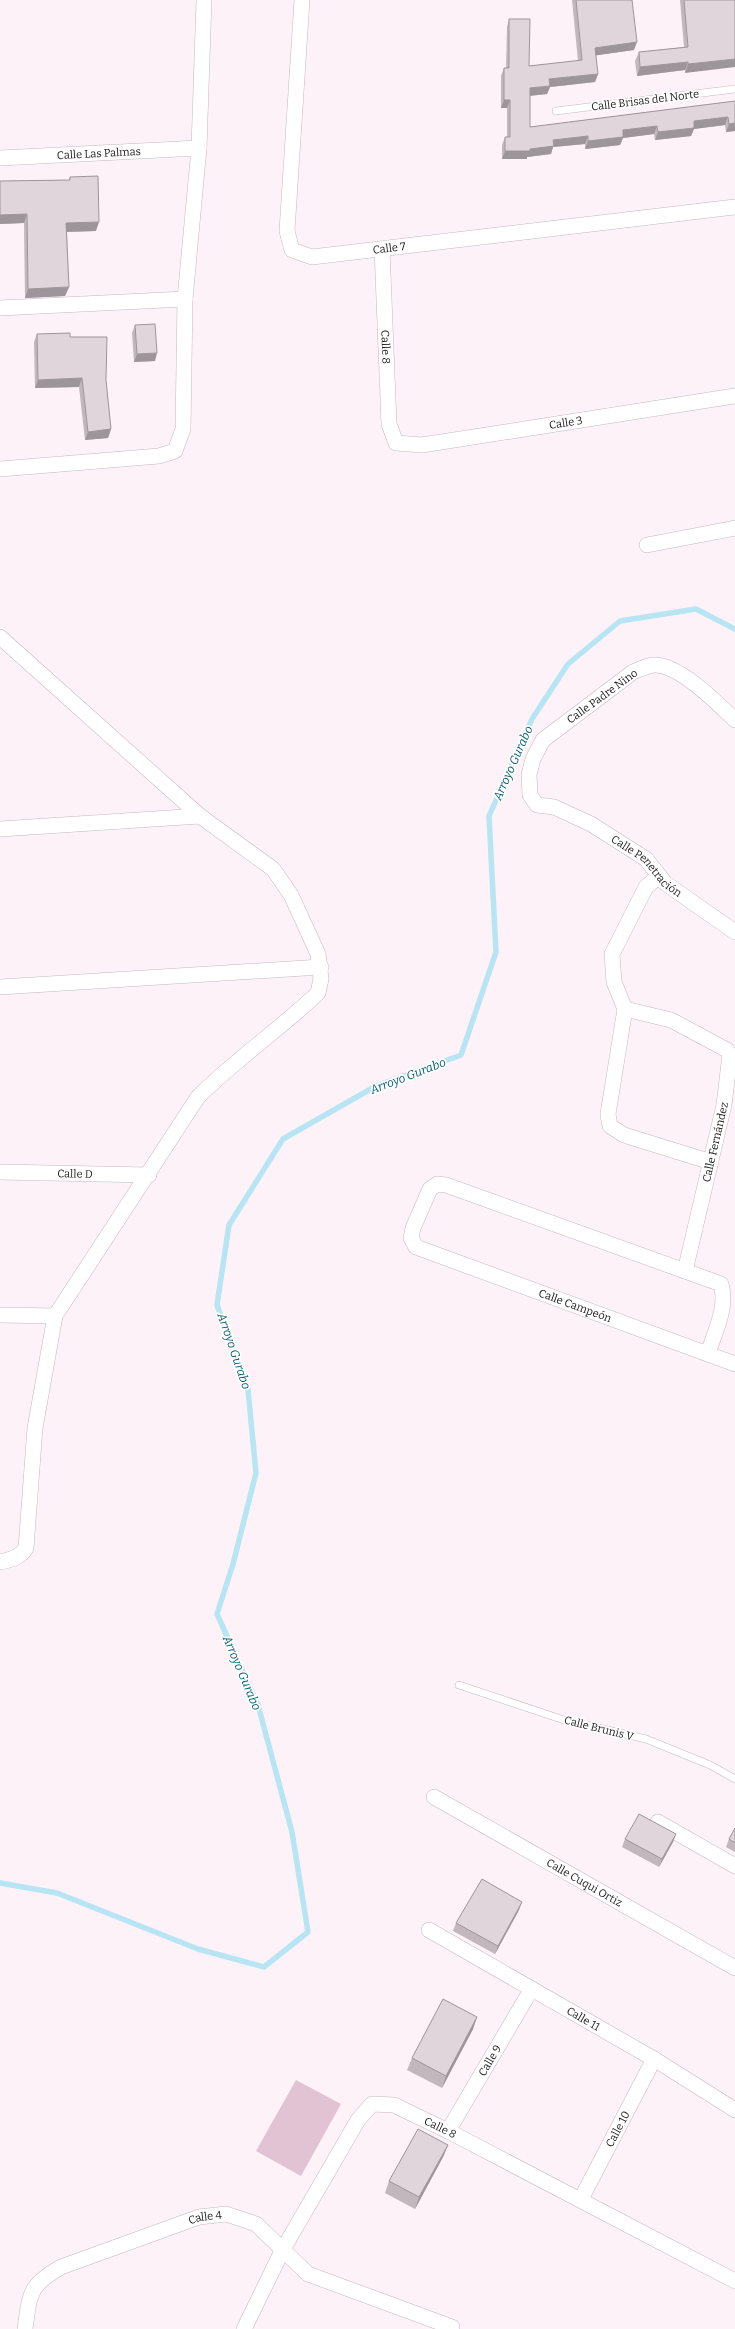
<svg xmlns="http://www.w3.org/2000/svg" width="735" height="2329" viewBox="0 0 735 2329" font-family="Bitter,serif">
	<style>
		.green { fill: #e1c3d4 }
		.lines { fill: none; stroke-linecap: round; stroke-linejoin: round }
		.stream { stroke: #b7e5f4; stroke-width: 5.5 }
		.service-casing { stroke: #c4b8bf; stroke-width: 8 }
		.minor-casing { stroke: #c4b8bf; stroke-width: 16 }
		.service { stroke: #fff; stroke-width: 7 }
		.minor { stroke: #fff; stroke-width: 15 }
		.wall { fill: #c2b7bd }
		.shaded-wall { fill: #9e959a }
		.building { fill: #e1d5dc; stroke: #9e959a }
		.labels { text-anchor: middle; stroke-width: 3.5; stroke-linejoin: round; paint-order: stroke }
		.street-label { font-size: 11px; fill: #242022; stroke: #fff }
		.water-label { font-size: 12px; font-style: italic; fill: #076177; stroke: #fff }
	</style>
	<rect width="100%" height="100%" fill="#fef2f9"/>
	<!-- green -->
	<path class="green" d="M296 2080 341 2104 301 2176 256 2151Z"/>
	<g class="lines">
		<!-- stream -->
		<path class="stream" d="M0 1883 57 1893 198 1949 264 1967 308 1932 292 1832 258 1705 217 1614 233 1564 256 1473 248 1390 217 1305 229 1225 283 1139 376 1086 461 1055 496 952 489 816 532 719 568 664 620 621 696 609 735 629"/>
		<defs>
			<g id="service">
				<path d="M556 111 735 89"/>
				<path d="M459 1685 564 1720 646 1739 710 1765 735 1779"/>
			</g>
			<g id="minor">
				<path id="s1" d="M302 0 287 231 292 250 312 257 735 207"/>
				<path id="s2" d="M0 158 199 148"/>
				<path id="s3" d="M382 249 389 424 396 443 422 445 735 396"/>
				<path d="M0 308 185 299"/>
				<path d="M0 469 159 456 175 451 183 429 185 299 199 148 204 0"/>
				<path d="M647 545 735 528"/>
				<path d="M0 637 200 816 273 869 291 895 318 954 321 979 318 993C279 1030 236 1059 198 1097L55 1316 35 1428 26 1548C21 1557 11 1560 0 1562"/>
				<path id="s4" d="M735 720C717 703 679 664 654 665 646 666 640 669 633 672L543 740 533 759 529 775 530 795 537 805 554 807 591 824 646 859 665 883 735 932"/>
				<path d="M0 829 200 816"/>
				<path d="M659 876 646 887 612 954 614 982 625 1009 608 1114 610 1126 624 1135 711 1162"/>
				<path d="M0 987 321 967"/>
				<path d="M625 1009 671 1020 727 1050 730 1055 724 1105 685 1271"/>
				<path id="s5" d="M0 1172 149 1175"/>
				<path d="M0 1315 55 1316"/>
				<path id="s6" d="M708 1353C715 1332 728 1306 721 1284L446 1185 437 1184 430 1189 413 1228 411 1238 416 1247 735 1364"/>
				<path id="s7" d="M434 1797 735 1968"/>
				<path d="M658 1822 735 1866"/>
				<path id="s8" d="M429 1930 654 2059 735 2110"/>
				<path id="s9" d="M448 2131 531 1990"/>
				<path id="s10" d="M581 2199 654 2059"/>
				<path id="s11" d="M25 2329C30 2294 28 2286 61 2267L199 2217 226 2214 256 2224 308 2274 452 2327"/>
				<path id="s12" d="M244 2329 282 2251 358 2120 372 2104 394 2105 448 2131 735 2281"/>
			</g>
		</defs>
		<!-- service casing -->
		<use href="#service" class="service-casing"/>
		<!-- minor casing -->
		<use href="#minor" class="minor-casing"/>
		<!-- service -->
		<use href="#service" class="service"/>
		<!-- minor -->
		<use href="#minor" class="minor"/>
	</g>
	<!-- wall -->
	<g class="wall">
		<path d="M572 0H632L634 50 596 55 598 74 595 82 550 87 547 94 530 96V127L735 101V131L726 132 725 125 694 129 691 136 655 140 654 134 623 138 620 145 585 149V144L553 147 551 154 527 157V159H502V145L505 137H507V108H501V76L504 68H506L507 27 509 19 529 66 578 61Z"/>
		<path d="M680 0H735L685 73V70L637 76 635 61 639 52 684 47Z"/>
		<path d="M70 177 96 231 67 232 69 287 65 296 25 298 24 223 0 224V181L69 180Z"/>
		<path d="M135 325 155 361 134 362 132 333Z"/>
		<path d="M37 334 70 337 106 380 111 429 108 438 85 440 79 387 35 388 34 342Z"/>
		<path d="M735 1828V1852L726 1847 729 1839Z"/>
		<path d="M676 1834 673 1842 659 1867 622 1847 625 1839Z"/>
		<path d="M519 1910 495 1954 453 1931 456 1923Z"/>
		<path d="M477 2017 473 2029 442 2088 407 2070 412 2058Z"/>
		<path d="M448 2145 443 2157 415 2209 385 2193 389 2181Z"/>
	</g>
	<!-- shaded-wall -->
	<g class="shaded-wall">
		<path d="M637 42 634 50 592 56 595 48Z"/>
		<path d="M735 59V67L685 73 688 64Z"/>
		<path d="M688 62 685 70 637 76 640 67Z"/>
		<path d="M598 74 595 82 550 87 547 94 527 96 530 88 549 79Z"/>
		<path d="M504 100H510L507 108H501Z"/>
		<path d="M728 117 725 125 694 129 691 136 655 140 658 132 694 121Z"/>
		<path d="M735 123V131L726 132 729 124Z"/>
		<path d="M657 126 654 134 623 138 620 145 585 149 588 141 623 130Z"/>
		<path d="M588 136 585 144 553 147 551 154 527 157V159H502L505 151 530 149 553 140Z"/>
		<path d="M27 214 24 223 0 224V215Z"/>
		<path d="M99 222 96 231 63 232 66 223Z"/>
		<path d="M69 287 65 296 25 298 28 289Z"/>
		<path d="M157 353 155 361 134 362 137 354Z"/>
		<path d="M82 378 79 387 35 388 38 380Z"/>
		<path d="M111 429 108 438 85 440 88 432Z"/>
		<path d="M676 1834 673 1842 659 1867 662 1859Z"/>
		<path d="M522 1902 519 1910 495 1954 498 1946Z"/>
		<path d="M477 2017 473 2029 442 2088 446 2076Z"/>
		<path d="M448 2145 443 2157 415 2209 419 2197Z"/>
	</g>
	<!-- building -->
	<g class="building">
		<path d="M576 0H632L637 42 595 48 598 74 549 79 550 86 530 88V127L735 101V123L729 124 728 117 694 121V128L658 132 657 126 623 130V137L588 141V136L553 140 554 146 530 149V151H505V137H510V100H504V68H509V19H530L529 66 582 60Z"/>
		<path d="M684 0H735V59L688 64V62L640 67 639 52 688 47Z"/>
		<path d="M98 176 99 222 66 223 69 287 28 289 27 214 0 215V181L70 180V177Z"/>
		<path d="M155 324 157 353 137 354 135 325Z"/>
		<path d="M70 333V337H107L106 380 111 429 88 432 82 378 38 380 37 334Z"/>
		<path d="M639 1814 676 1834 662 1859 625 1839Z"/>
		<path d="M735 1828V1843L729 1839Z"/>
		<path d="M482 1879 522 1902 498 1946 456 1923Z"/>
		<path d="M443 1999 477 2017 446 2076 412 2058Z"/>
		<path d="M418 2129 448 2145 419 2197 389 2181Z"/>
	</g>
	<g class="labels">
		<!-- street labels -->
		<g class="street-label">
			<text transform="translate(645 100) rotate(-7)" y="4">Calle Brisas del Norte</text>
			<text dy="4" stroke="none"><textPath href="#s2" startOffset="99">Calle Las Palmas</textPath></text>
			<text dy="4" stroke="none"><textPath href="#s1" startOffset="350">Calle 7</textPath></text>
			<text dy="4" stroke="none"><textPath href="#s3" startOffset="98">Calle 8</textPath></text>
			<text dy="4" stroke="none"><textPath href="#s3" startOffset="367">Calle 3</textPath></text>
			<text transform="translate(602 696) rotate(-36)" y="4">Calle Padre Nino</text>
			<text dy="4" stroke="none"><textPath href="#s4" startOffset="433">Calle Penetración</textPath></text>
			<text transform="translate(715 1142) rotate(-77)" y="4">Calle Fernández</text>
			<text dy="4" stroke="none"><textPath href="#s5" startOffset="75">Calle D</textPath></text>
			<text dy="4" stroke="none"><textPath href="#s6" startOffset="614">Calle Campeón</textPath></text>
			<text transform="translate(599 1728) rotate(14)" y="4">Calle Brunis V</text>
			<text dy="4" stroke="none"><textPath href="#s7" startOffset="173">Calle Cuqui Ortiz</textPath></text>
			<text dy="4" stroke="none"><textPath href="#s8" startOffset="178">Calle 11</textPath></text>
			<text dy="4" stroke="none"><textPath href="#s9" startOffset="82">Calle 9</textPath></text>
			<text dy="4" stroke="none"><textPath href="#s12" startOffset="333">Calle 8</textPath></text>
			<text dy="4" stroke="none"><textPath href="#s10" startOffset="79">Calle 10</textPath></text>
			<text dy="4" stroke="none"><textPath href="#s11" startOffset="229">Calle 4</textPath></text>
		</g>
		<!-- water labels -->
		<g class="water-label">
			<text transform="translate(513 763) rotate(-66)" y="4">Arroyo Gurabo</text>
			<text transform="translate(408 1076) rotate(-21)" y="4">Arroyo Gurabo</text>
			<text transform="translate(234 1351) rotate(71)" y="4">Arroyo Gurabo</text>
			<text transform="translate(242 1673) rotate(67)" y="4">Arroyo Gurabo</text>
		</g>
	</g>
</svg>
